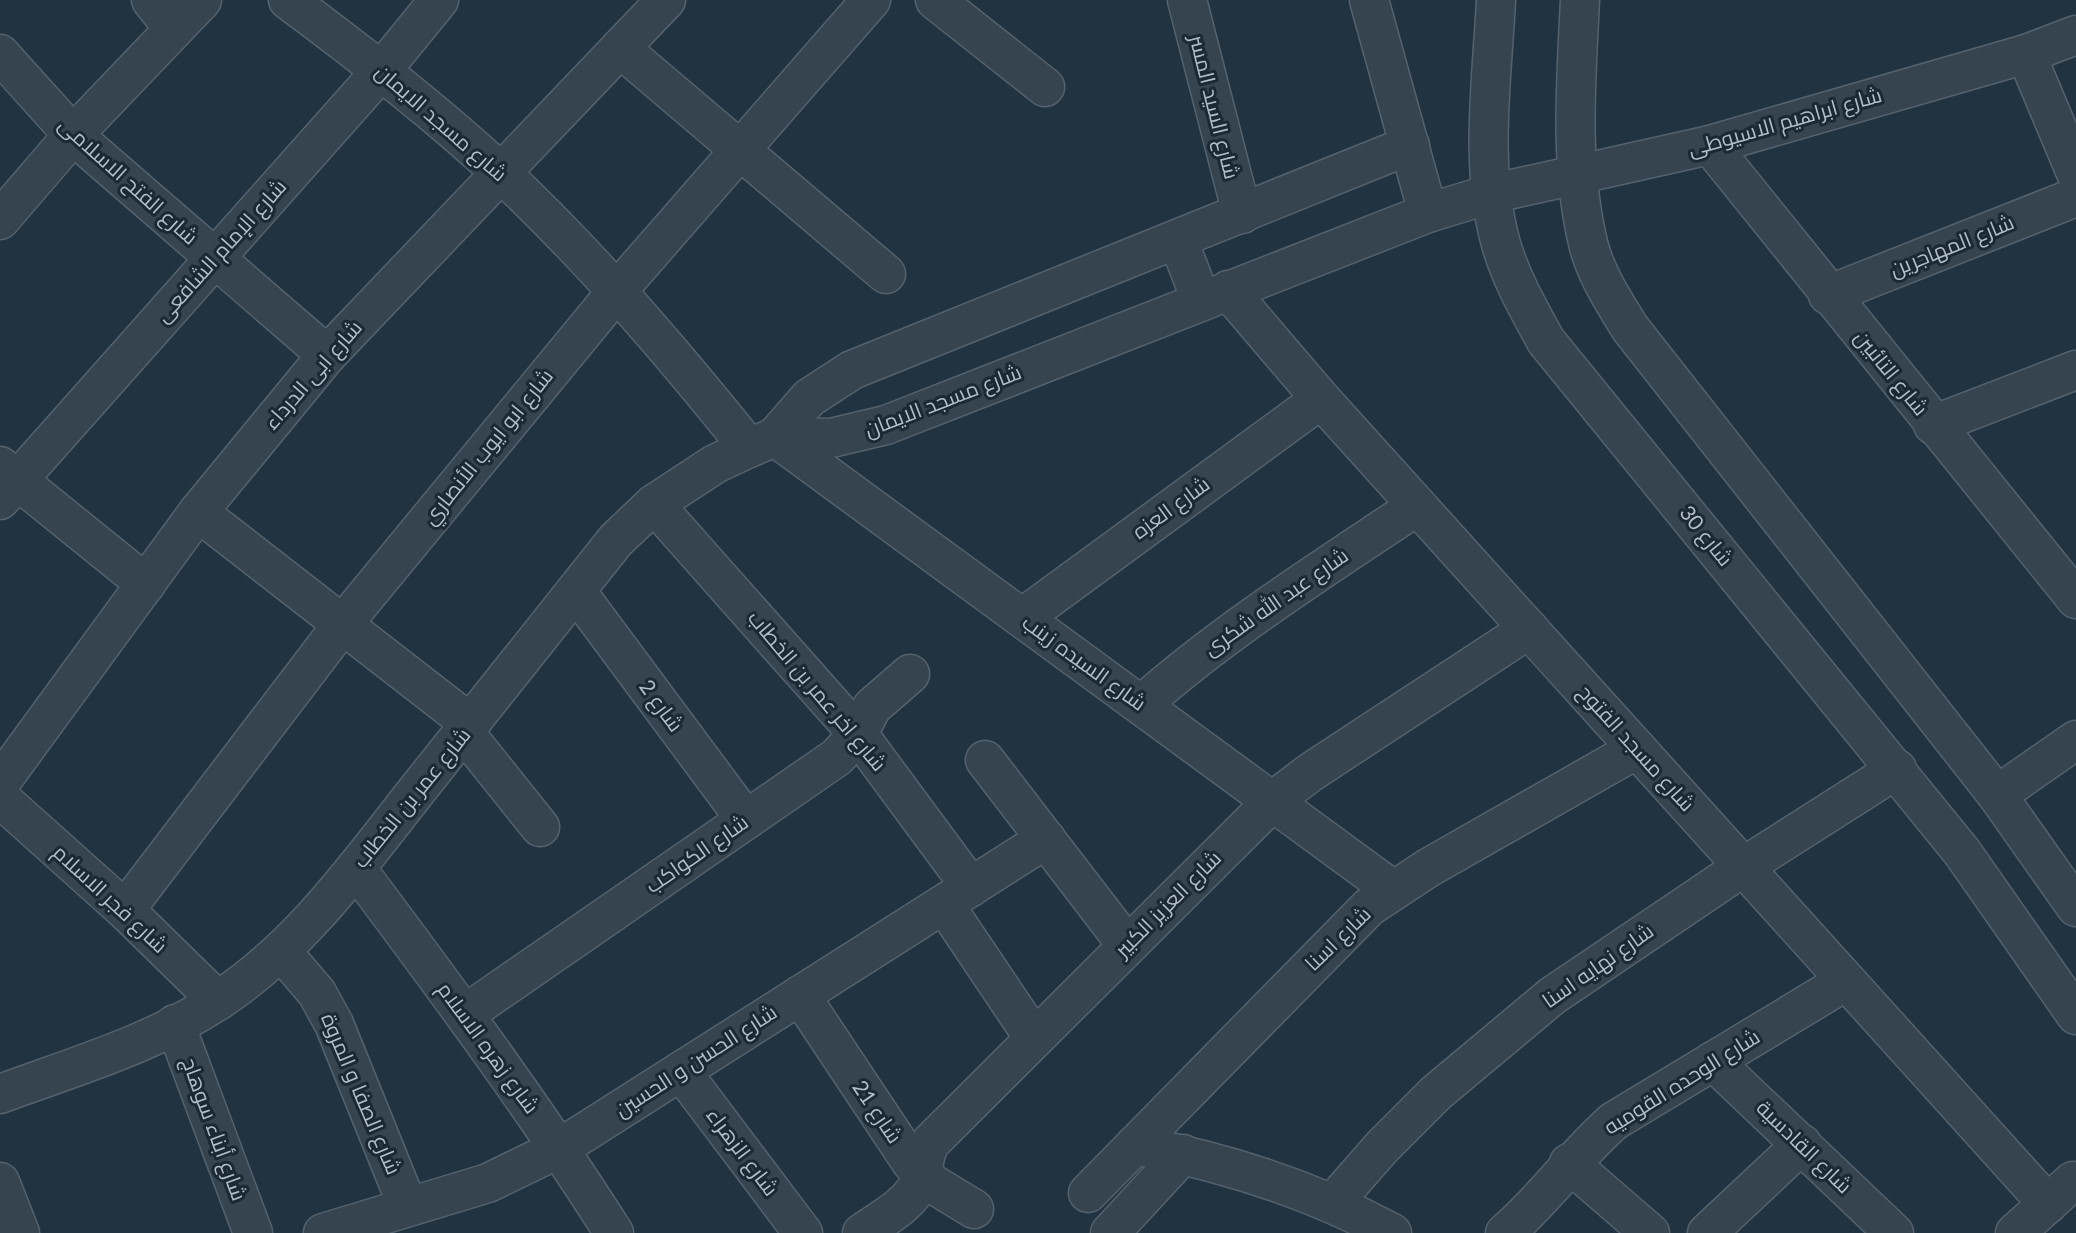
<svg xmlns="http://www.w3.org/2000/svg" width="2076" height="1233" viewBox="0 0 2076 1233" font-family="Lato,Cairo,sans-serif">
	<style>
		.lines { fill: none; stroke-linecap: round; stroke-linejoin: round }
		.minor-casing { stroke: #54626e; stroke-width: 41 }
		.minor { stroke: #364450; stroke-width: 38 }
		.labels { text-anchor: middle; stroke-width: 6; stroke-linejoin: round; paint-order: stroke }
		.street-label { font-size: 21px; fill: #b2bfcb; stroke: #1b2935 }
	</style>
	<rect width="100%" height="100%" fill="#213340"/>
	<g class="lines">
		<defs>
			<g id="minor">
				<path d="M151 0 174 29"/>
				<path d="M288 0C361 54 432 109 499 171 590 256 671 351 749 448"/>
				<path d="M935 0 1045 87"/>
				<path d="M1187 0 1242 214"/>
				<path d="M1369 0 1428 213"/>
				<path d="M1496 0C1492 80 1479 166 1501 244 1511 279 1529 310 1546 341L1962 852 2076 1015"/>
				<path d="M1580 0C1576 82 1569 167 1589 247 1597 276 1614 302 1630 328L1997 795 2076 907"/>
				<path d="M620 48 886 274"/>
				<path d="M0 54 73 135 327 355"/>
				<path d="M2026 54 2076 173"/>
				<path d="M1710 145 2076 599"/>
				<path d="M0 220 73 135 202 0"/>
				<path d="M1178 240 1201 300"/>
				<path d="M1228 290 1321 399 2048 1204"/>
				<path d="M1828 295 2076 197"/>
				<path d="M1933 425 2076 370"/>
				<path d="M775 437 1393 890"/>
				<path d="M775 437 809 398 852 370 1410 145"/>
				<path d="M0 466 146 584"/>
				<path d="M0 500 382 70 439 0"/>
				<path d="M654 504 858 734 971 887"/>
				<path d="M198 512 471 724"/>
				<path d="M576 591 746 820"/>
				<path d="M1022 618 1321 399"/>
				<path d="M1141 705C1226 630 1323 569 1417 506"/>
				<path d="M464 732 540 827"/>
				<path d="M985 760 1127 945"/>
				<path d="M0 783 198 512 327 355 666 0"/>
				<path d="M1997 795 2076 740"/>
				<path d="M0 798 125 910 218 1001"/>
				<path d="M356 868C445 987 534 1107 614 1233"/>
				<path d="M944 904 1034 1038"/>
				<path d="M125 910 342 625 617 291 871 0"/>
				<path d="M282 952 317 993 334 1024 408 1207"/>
				<path d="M800 995 911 1162 933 1184 974 1209"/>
				<path d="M465 1014 837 757 858 734 872 707 910 674"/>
				<path d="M175 1024 253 1233"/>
				<path d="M1713 1061 1894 1233"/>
				<path d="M681 1071 803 1233"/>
				<path d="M0 1094C73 1067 153 1044 219 1000 300 947 358 865 418 789 484 706 550 623 616 540L654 504 715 464 749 448 775 437 831 438 886 425 1428 213 1490 194 1710 145 2026 54 2076 35"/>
				<path d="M1135 1145C1225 1162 1311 1189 1392 1233"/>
				<path d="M1569 1163 1650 1233"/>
				<path d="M0 1182 20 1233"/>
				<path d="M1088 1193 1369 907 1428 868 1637 749"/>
				<path d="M1333 1203 1382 1147 1436 1093 1552 996 1743 867 1897 769"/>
				<path d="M323 1233 488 1183 560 1148 1046 839"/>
				<path d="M862 1233C880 1220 910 1205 919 1183 925 1169 922 1156 931 1142L1274 800 1311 772 1529 629"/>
				<path d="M1110 1233 1183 1154"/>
				<path d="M1505 1233C1545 1199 1574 1156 1614 1121L1846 981"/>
				<path d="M1707 1233 1802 1144"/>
				<path d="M2015 1233 2073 1181"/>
			</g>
		</defs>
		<!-- minor casing -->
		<use href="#minor" class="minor-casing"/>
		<!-- minor -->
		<use href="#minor" class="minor"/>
	</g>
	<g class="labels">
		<!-- street labels -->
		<g class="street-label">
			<text transform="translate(1214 107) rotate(76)" y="7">شارع السيد المسر</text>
			<text transform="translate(1785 122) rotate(-16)" y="7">شارع ابراهيم الاسيوطى</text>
			<text transform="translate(441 123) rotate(41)" y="7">شارع مسجد الايمان</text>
			<text transform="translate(128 181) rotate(42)" y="7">شارع الفتح الاسلامى</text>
			<text transform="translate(1952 246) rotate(-22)" y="7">شارع المهاجرين</text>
			<text transform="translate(221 251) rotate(-48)" y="7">شارع الإمام الشافعى</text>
			<text transform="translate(1891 373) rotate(51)" y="7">شارع التائبين</text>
			<text transform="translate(313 375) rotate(-49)" y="7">شارع ابى الدرداء</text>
			<text transform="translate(943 401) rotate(-21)" y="7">شارع مسجد الايمان</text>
			<text transform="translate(488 447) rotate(-51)" y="7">شارع ابو ايوب الأنصاري</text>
			<text transform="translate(1171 508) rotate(-36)" y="7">شارع العزه</text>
			<text transform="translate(1706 536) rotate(51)" y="7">شارع 30</text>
			<text transform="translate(1276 602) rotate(-35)" y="7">شارع عبد الله شكرى</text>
			<text transform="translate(1084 663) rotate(36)" y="7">شارع السيده زينب</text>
			<text transform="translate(817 691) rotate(50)" y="7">شارع اخر عمر بن الخطاب</text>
			<text transform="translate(661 706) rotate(54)" y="7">شارع 2</text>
			<text transform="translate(1636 748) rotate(48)" y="7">شارع مسجد الفتوح</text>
			<text transform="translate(412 798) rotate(-51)" y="7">شارع عمر بن الخطاب</text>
			<text transform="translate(697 854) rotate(-35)" y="7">شارع الكواكب</text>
			<text transform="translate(110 899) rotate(43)" y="7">شارع فجر الاسلام</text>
			<text transform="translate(1168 904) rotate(-45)" y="7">شارع العزيز الكبير</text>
			<text transform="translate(1338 939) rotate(-44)" y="7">شارع اسنا</text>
			<text transform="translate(1598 966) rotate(-35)" y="7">شارع نهايه اسنا</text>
			<text transform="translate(488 1048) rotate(54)" y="7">شارع زهره الاسلام</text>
			<text transform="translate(696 1061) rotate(-33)" y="7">شارع الحسن و الحسين</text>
			<text transform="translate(1682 1082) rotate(-32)" y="7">شارع الوحده القوميه</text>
			<text transform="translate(361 1094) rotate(67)" y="7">شارع الصفا و المروة</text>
			<text transform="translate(877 1112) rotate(56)" y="7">شارع 21</text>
			<text transform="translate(214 1129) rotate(70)" y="7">شارع أبناء سوهاج</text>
			<text transform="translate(1804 1147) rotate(44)" y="7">شارع القادسية</text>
			<text transform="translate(742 1152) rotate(53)" y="7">شارع الزهراء</text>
		</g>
	</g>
</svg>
